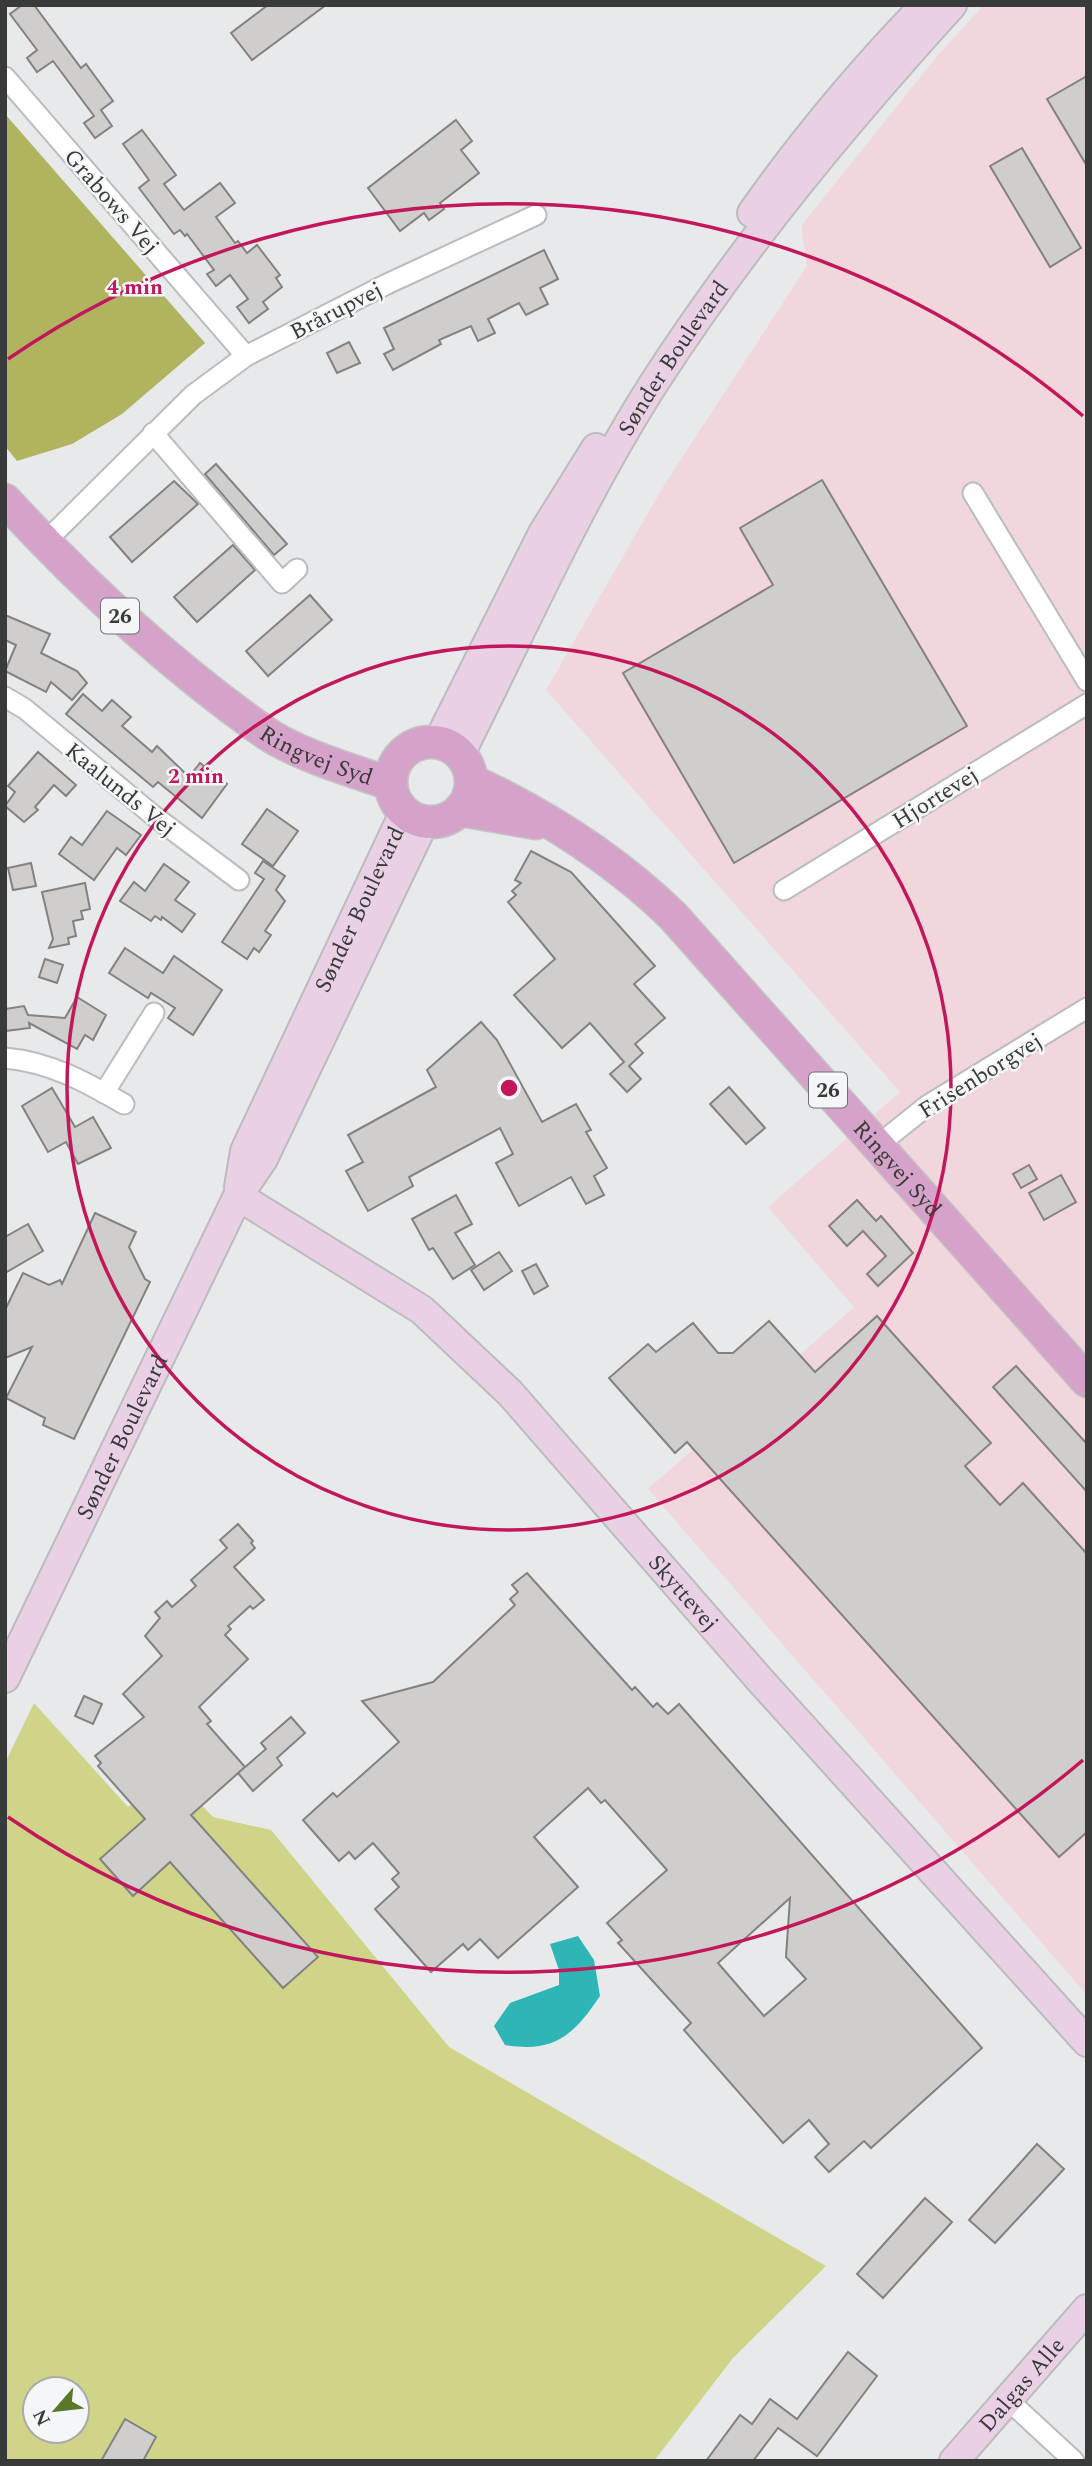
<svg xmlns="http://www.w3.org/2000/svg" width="1092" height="2466" viewBox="0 0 1092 2466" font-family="Spectral,serif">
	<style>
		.industrial { fill: #f1d7dc }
		.green { fill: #d0d489; fill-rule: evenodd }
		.forest { fill: #b0b45e }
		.water { fill: #2eb5b6 }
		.building { fill: #cfcecc; stroke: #838281; stroke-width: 2; fill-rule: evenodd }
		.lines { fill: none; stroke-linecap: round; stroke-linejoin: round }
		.street-casing { stroke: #babcbd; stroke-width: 23 }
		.secondary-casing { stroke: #babcbd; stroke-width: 32 }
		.primary-casing { stroke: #c4c4c4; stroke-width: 35 }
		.street { stroke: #fff; stroke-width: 19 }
		.secondary { stroke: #ead0e4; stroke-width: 28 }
		.primary { stroke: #d5a2c9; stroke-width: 32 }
		.ring { fill: none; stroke: #c2185b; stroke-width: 3.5 }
		.labels { text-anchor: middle; stroke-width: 5; stroke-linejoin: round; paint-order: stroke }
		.shield { fill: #f5f6f7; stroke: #717273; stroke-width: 2 }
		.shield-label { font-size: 21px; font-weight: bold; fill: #393a3a }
		.street-label { font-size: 23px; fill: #393a3a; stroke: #f5f6f7 }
		.centre { fill: #c2185b; stroke: #f5f6f7; stroke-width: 3.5 }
		.ring-label { font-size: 21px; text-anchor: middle; font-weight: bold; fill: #c2185b; stroke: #f5f6f7; stroke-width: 5; stroke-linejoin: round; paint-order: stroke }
	</style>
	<rect width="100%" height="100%" fill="#e7e9ea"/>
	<!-- industrial -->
	<path class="industrial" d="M984 5H1087V1995L648 1489 854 1307 768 1207 900 1092 546 690 663 487 807 266 801 226 938 55Z"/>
	<!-- green -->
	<path class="green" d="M34 1703 128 1807 151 1789 183 1786 213 1817 271 1830 449 2047 826 2266 733 2358 654 2461H5V1763ZM35 2389H77V2431H35Z"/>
	<!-- forest -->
	<path class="forest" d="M5 114 205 343 122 414 72 444 17 461 5 446Z"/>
	<!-- water -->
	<path class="water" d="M578 1936 594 1960 600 1996C573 2036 554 2053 505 2045L494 2026 510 2003 559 1985V1970L550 1944Z"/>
	<!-- building -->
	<g class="building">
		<path d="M22 5H34L81 68 86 64 113 101 101 110 112 126 95 138 84 123 94 116 53 61 37 72 27 58 37 50 10 14Z"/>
		<path d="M268 5H326L252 60 231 33Z"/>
		<path d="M1087 76V166L1047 99Z"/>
		<path d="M456 120 472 141 461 150 479 173 440 203 444 209 429 220 424 213 400 231 368 188Z"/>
		<path d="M142 130 176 175 164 184 184 210 220 183 235 203 216 217 235 243 238 241 247 253 257 245 280 275 276 278 282 287 263 302 268 309 249 323 237 307 248 299 230 275 216 286 207 274 214 270 187 234 185 236 180 230 174 234 139 188 149 180 123 144Z"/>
		<path d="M1022 148 1081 248 1050 267 990 166Z"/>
		<path d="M544 250 558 279 540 288 548 304 526 315 519 303 488 319 495 333 478 341 471 326 439 340 441 344 393 370 384 354 394 349 384 328Z"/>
		<path d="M349 342 360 363 337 373 327 353Z"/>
		<path d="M216 464 287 544 274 555 205 474Z"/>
		<path d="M822 480 967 726 734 863 623 673 773 585 740 528Z"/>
		<path d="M174 481 198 504 132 562 110 537Z"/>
		<path d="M233 545 255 570 197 622 174 597Z"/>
		<path d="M310 595 332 620 268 676 246 651Z"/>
		<path d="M5 615 50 634 41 653 77 671 87 683 72 700 51 682 46 692 5 671 16 645 5 640Z"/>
		<path d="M83 694 102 711 112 700 131 717 122 726 152 752 157 746 189 777 200 763 227 784 202 818 158 782 153 787 66 714Z"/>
		<path d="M38 752 76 785 66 796 54 785 35 807 38 810 24 822 5 806 15 792 8 786Z"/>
		<path d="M267 809 298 831 273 866 242 844Z"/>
		<path d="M107 811 141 835 126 855 117 848 94 880 59 854 71 837 82 845Z"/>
		<path d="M531 851 571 872 655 966 634 984 665 1018 635 1044 643 1053 629 1066 641 1079 627 1092 610 1074 624 1062 590 1023 562 1048 514 995 555 959 508 902 516 895 512 891 521 883 515 880Z"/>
		<path d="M263 861 285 876 276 890 285 901 265 931 271 935 259 952 254 948 247 959 222 942 264 879 255 873Z"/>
		<path d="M31 863 36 886 13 890 8 868Z"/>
		<path d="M164 864 189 882 175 900 195 914 182 932 162 917 161 920 155 916 151 921 120 901 134 882 145 891Z"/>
		<path d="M85 883 90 909 81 911 83 919 73 921 76 936 68 938 69 944 49 948 53 939 42 892Z"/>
		<path d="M125 948 163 973 174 956 222 990 193 1035 168 1018 175 1008 151 993 148 998 109 973Z"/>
		<path d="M45 959 63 965 57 983 39 977Z"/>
		<path d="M77 997 106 1015 93 1040 85 1035 77 1049 29 1023 30 1028 5 1031V1009L24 1006 28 1015 65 1018Z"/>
		<path d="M481 1022 497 1040 542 1122 576 1104 591 1130 586 1132 607 1168 594 1176 604 1195 586 1204 571 1177 519 1206 496 1163 513 1154 500 1128 409 1177 413 1186 368 1211 346 1171 363 1162 348 1135 436 1087 427 1070Z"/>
		<path d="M729 1087 765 1128 746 1144 710 1104Z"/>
		<path d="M52 1088 75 1127 93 1117 111 1148 78 1164 66 1142 48 1152 22 1106Z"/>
		<path d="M1029 1165 1037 1179 1021 1188 1013 1174Z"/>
		<path d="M1061 1175 1076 1202 1044 1220 1029 1193Z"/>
		<path d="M456 1195 472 1224 455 1233 475 1265 453 1279 433 1248 429 1250 412 1219Z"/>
		<path d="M857 1200 876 1221 881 1216 913 1253 878 1286 867 1274 886 1256 863 1231 847 1246 829 1226Z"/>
		<path d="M95 1213 136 1232 129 1247 145 1279 150 1282 74 1439 43 1425 45 1418 6 1398 32 1347 5 1358V1310L23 1273 49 1285 60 1280 62 1284Z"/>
		<path d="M28 1224 43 1251 5 1273V1237Z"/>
		<path d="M499 1252 512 1271 484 1290 471 1270Z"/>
		<path d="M536 1264 548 1286 534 1294 522 1271Z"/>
		<path d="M877 1316 991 1443 965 1466 1000 1505 1023 1483 1087 1554V1832L1059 1857 687 1442 675 1453 609 1378 648 1344 656 1352 693 1323 718 1353H733L769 1321 815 1372Z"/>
		<path d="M1016 1366 1087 1444V1492L993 1387Z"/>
		<path d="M238 1524 253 1541 251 1543 255 1548 234 1567 264 1600 253 1609 250 1606 228 1626 231 1629 225 1635 248 1659 199 1707 211 1721 207 1724 245 1767 191 1815 318 1957 283 1988 170 1862 133 1896 100 1859 145 1819 98 1766 101 1763 95 1756 144 1717 123 1694 162 1656 145 1636 160 1618 155 1612 167 1601 172 1607 196 1586 191 1580 227 1548 220 1540Z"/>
		<path d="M527 1573 632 1690 635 1687 653 1707 657 1703 668 1714 679 1704 982 2048 871 2148 864 2141 829 2172 815 2157 829 2144 809 2120 783 2143 684 2030 691 2023 618 1943 622 1940 607 1923 667 1870 605 1800 601 1803 588 1788 534 1837 578 1887 498 1958 480 1939 468 1950 463 1944 431 1972 375 1909 399 1887 392 1879 399 1873 373 1843 355 1859 349 1852 339 1861 303 1820 333 1793 337 1797 399 1742 362 1701 433 1682 515 1605 510 1599 518 1592 512 1585ZM790 1898 786 1957 806 1979 764 2016 718 1963Z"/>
		<path d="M84 1696 102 1704 93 1724 75 1716Z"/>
		<path d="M291 1717 305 1733 277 1758 282 1765 253 1791 238 1773 266 1749 261 1743Z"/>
		<path d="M1037 2144 1064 2169 995 2243 969 2220Z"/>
		<path d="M925 2198 952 2222 883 2298 857 2274Z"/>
		<path d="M848 2352 877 2376 817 2456 778 2428 753 2461H706L740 2415 752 2424 770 2399 797 2419Z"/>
		<path d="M125 2419 156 2437 143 2461H101Z"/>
	</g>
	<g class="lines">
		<defs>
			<g id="street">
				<path d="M5 77 246 356"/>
				<path d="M153 433 282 583 297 569"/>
				<path d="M973 493 1087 681"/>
				<path d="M44 543 193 395 246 356 387 284 536 215"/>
				<path d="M5 697 25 709 154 816 239 880"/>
				<path d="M784 890 1087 704"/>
				<path d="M5 1058C50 1062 86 1082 124 1104"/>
				<path d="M104 1093 154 1013"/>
				<path d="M877 1146 928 1105 1087 1008"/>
				<path d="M1007 2399 1074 2461"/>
			</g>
			<g id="secondary">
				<path d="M752 213C804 139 862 70 925 5"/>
				<path d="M438 742 543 533 596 448"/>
				<path id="s1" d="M460 754C522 631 580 499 654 383 741 248 844 124 952 5"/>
				<path id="s2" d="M239 1187 245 1151 404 813"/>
				<path id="s3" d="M238 1196 422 1310 510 1393 760 1680 1087 2042"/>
				<path id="s4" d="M5 1678 238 1196 263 1159 424 822"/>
				<path id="s5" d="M954 2461 1087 2309"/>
			</g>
			<g id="primary">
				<path id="s6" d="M5 500C84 586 169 664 263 731 297 755 351 770 391 784"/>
				<circle cx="431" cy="782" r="40"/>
				<path id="s7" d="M472 781C547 816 613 858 673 916L1087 1381"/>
				<path d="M461 810 536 823"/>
			</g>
		</defs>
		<!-- street casing -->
		<use href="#street" class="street-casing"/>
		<!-- secondary casing -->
		<use href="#secondary" class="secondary-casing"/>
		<!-- primary casing -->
		<use href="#primary" class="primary-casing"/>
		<!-- street -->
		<use href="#street" class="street"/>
		<!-- secondary -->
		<use href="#secondary" class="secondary"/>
		<!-- primary -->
		<use href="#primary" class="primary"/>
	</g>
	<!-- distance rings -->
	<g class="ring">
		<circle cx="509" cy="1088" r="442"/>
		<path d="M1083 1760A884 884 0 0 1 8 1817M8 359A884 884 0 0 1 1083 416"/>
	</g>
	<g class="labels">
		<!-- shield labels -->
		<g class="shield">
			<rect x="101" y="598.5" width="38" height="35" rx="5"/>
			<rect x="809" y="1072.5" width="38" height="35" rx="5"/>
		</g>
		<g class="shield-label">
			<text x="120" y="623">26</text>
			<text x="828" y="1097">26</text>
		</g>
		<!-- street labels -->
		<g class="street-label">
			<text transform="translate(112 201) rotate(49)" y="8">Grabows Vej</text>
			<text transform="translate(336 310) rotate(-27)" y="8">Brårupvej</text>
			<text dy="8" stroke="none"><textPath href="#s1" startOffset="450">Sønder Boulevard</textPath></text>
			<text dy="8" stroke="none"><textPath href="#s6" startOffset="406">Ringvej Syd</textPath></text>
			<text transform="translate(121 789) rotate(39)" y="8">Kaalunds Vej</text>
			<text transform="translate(935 797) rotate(-32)" y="8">Hjortevej</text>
			<text dy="8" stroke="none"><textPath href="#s2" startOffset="304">Sønder Boulevard</textPath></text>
			<text transform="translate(980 1075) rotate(-32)" y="8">Frisenborgvej</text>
			<text dy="8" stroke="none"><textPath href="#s7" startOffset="581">Ringvej Syd</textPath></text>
			<text dy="8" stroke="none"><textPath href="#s4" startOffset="268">Sønder Boulevard</textPath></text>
			<text dy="8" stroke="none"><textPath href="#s3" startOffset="602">Skyttevej</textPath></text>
			<text dy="8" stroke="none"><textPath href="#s5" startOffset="102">Dalgas Alle</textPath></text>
		</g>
	</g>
	<circle cx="509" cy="1088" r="10" class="centre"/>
	<g class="ring-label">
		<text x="135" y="294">4 min</text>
		<text x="196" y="783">2 min</text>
	</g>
	<!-- border -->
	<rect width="1092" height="2466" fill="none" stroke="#393a3a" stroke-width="14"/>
	<!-- north arrow -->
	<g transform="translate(56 2410) rotate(242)"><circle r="33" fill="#f5f6f7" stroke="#aaabab" stroke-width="2"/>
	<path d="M0-5L12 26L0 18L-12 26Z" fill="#5b772b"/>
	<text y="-10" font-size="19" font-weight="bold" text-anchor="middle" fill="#393a3a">N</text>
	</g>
</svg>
